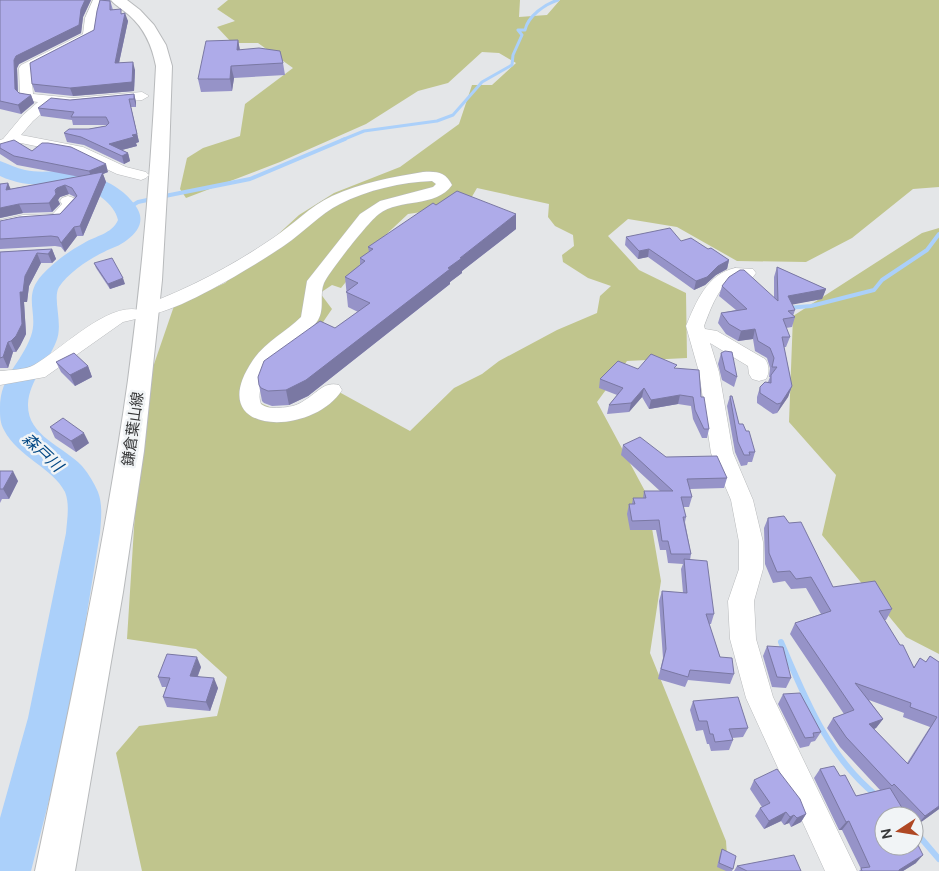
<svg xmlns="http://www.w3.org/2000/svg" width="939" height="871" viewBox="0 0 939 871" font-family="'DM Sans','Noto Sans JP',sans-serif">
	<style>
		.green { fill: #c0c58d; fill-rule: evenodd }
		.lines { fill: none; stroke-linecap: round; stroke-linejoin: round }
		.stream-far2 { stroke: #abd0fa; stroke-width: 3 }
		.stream-far1 { stroke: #abd0fa; stroke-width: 4 }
		.stream { stroke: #abd0fa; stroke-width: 6 }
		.river { fill: #abd0fa; fill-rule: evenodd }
		.minor-casing { stroke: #b8babc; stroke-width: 1 }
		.major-casing { stroke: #b8babc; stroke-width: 2 }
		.minor { fill: #fff; fill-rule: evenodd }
		.major { fill: #fff; fill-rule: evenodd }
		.wall { fill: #9693c8; fill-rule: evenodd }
		.shaded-wall { fill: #7a78a3 }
		.building { fill: #aeabe9; stroke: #7a78a3; fill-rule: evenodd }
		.labels { text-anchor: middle; stroke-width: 5; stroke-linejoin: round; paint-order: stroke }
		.street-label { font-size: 15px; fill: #363738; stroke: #f1f4f6 }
		.water-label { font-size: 16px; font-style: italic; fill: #004683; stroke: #f1f4f6 }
	</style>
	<rect width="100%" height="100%" fill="#e4e6e8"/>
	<!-- green -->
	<g class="green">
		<path d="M228 0H520L519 17 547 15 560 0H939V187L913 189 852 238 806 262 737 261 677 227 628 219 608 236 639 270 686 293 687 358 627 361 597 402 646 493 661 581 650 653 726 841 728 871H142L116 753 139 726 217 716 227 677 196 649 127 639 139 449 152 370 174 306 225 283 299 215 334 193 400 167 426 148 459 124 472 85H492L516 63 499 53 482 52 448 83 418 91 366 124 280 162 186 198 180 189 187 158 203 148 240 136 245 104 293 68 258 43H232L217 27 235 21 217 9ZM477 188 549 204 548 217 555 226 573 235 574 246 562 255 563 262 588 278 611 286 600 296 597 313 557 330 499 361 482 374 454 388 410 431 330 387C306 403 288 419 259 402L257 392 319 328 332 309 320 293 332 285 341 288 378 242 408 214 435 210 470 200Z"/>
		<path d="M939 228V654L906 637 822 535 836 475 789 422 793 316 922 233Z"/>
	</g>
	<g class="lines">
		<!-- stream-far2 -->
		<path class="stream-far2" d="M342 140 364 131 437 121 453 115 482 82 512 65 513 55 522 35 518 30H525C528 16 545 4 558 0"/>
		<!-- stream-far1 -->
		<g class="stream-far1">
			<path d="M160 197 250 179 345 139"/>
			<path d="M128 208 138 202 152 199"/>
			<path d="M787 308 811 306 874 290 882 280 927 250 939 234"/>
		</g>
		<!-- stream -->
		<g class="stream">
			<path d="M781 642C805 698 828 757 877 796"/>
			<path d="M914 830 939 859"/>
		</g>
		<!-- river -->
		<path class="river" d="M0 161C9 164 16 168 25 170 38 173 53 171 66 171 93 173 123 185 137 208 145 221 138 232 127 240 120 246 111 248 104 252 89 259 68 273 59 287 52 299 64 324 56 342 48 362 29 381 28 404 27 436 63 446 82 466 89 474 94 483 98 492 103 505 101 519 100 533L70 718 31 871H0V818L28 718 66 533C67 520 70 504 65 492 53 468 18 457 4 430 0 423 0 416 0 408 0 376 21 364 31 336 39 313 22 297 42 275 54 262 69 251 84 243 95 236 112 234 118 220 115 204 94 190 78 186 68 184 57 185 46 185 30 185 15 183 0 176Z"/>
		<defs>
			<g id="minor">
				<path d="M93 0H103L97 18 95 36 31 70 33 94 73 98 142 92 149 96 142 100 73 106 53 104 33 121 21 135 83 147 126 167 146 172 149 175 146 178 141 180 117 174 74 154 21 143 0 148V140L3 139 23 115 38 102 22 100 20 97 19 68 21 65 83 34 85 18Z"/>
				<path d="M423 172C436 171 446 172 452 185 436 208 400 198 379 214 369 221 329 272 324 283 319 295 325 308 318 320 302 345 272 349 263 381 260 389 258 396 261 404 266 408 272 408 279 408 289 407 297 406 305 400 317 393 324 381 339 385L342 390C313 437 201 437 253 360 265 342 286 332 301 317L307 281 360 214 380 201 433 187 436 184 432 181C402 182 367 190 340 204 320 214 304 232 285 245 262 261 167 320 143 314L140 318 123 322 45 377 0 385V371C10 370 25 370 34 365 61 350 107 302 139 310L142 306C188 289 232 266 273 238 293 225 310 206 332 196 360 183 393 177 423 172Z"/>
				<path d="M68 196 74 198 78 205 63 222 23 225 0 230V220L23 215 53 214 62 204 60 201 62 198Z"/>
				<path d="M735 268 753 269 756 273 753 277C748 278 743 277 737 278 719 282 710 311 704 326L705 329 717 331 765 359C769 365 770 372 766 379L759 381 752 379 749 374 748 366 710 343 719 372 733 453 753 500 763 542V569L754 601 756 639 773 697 857 871H825L746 698 730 639 728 601 739 569V542L731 500 711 453 699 372 686 326C696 302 707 274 735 268Z"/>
			</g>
			<path id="major" d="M111 0H127L140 10 154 25 166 45 172 66 169 157 162 280 144 451 123 592 75 871H35C69 708 105 545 128 380 142 276 151 171 156 66 152 46 145 29 129 15 124 10 116 6 111 0Z"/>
		</defs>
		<!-- minor casing -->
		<use href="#minor" class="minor-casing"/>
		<!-- major casing -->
		<use href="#major" class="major-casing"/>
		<!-- minor -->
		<use href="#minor" class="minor"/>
		<!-- major -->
		<use href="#major" class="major"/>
	</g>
	<!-- wall -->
	<g class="wall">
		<path d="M0 0H91L83 17 81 33 19 64 17 68 18 93 31 95 34 103 21 114 0 109Z"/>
		<path d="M100 0H110L113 10 122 14 128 21 119 63 135 70 134 91 73 96 35 92 32 84 94 30Z"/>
		<path d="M238 40 240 50 283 63 285 75 234 78 232 91 201 92 198 79Z"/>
		<path d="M134 94 136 102V107H131L139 142 136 143 137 146 122 150 128 153 130 161 124 164 84 145 67 142 64 133 106 126 107 125H73L72 120 41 116 38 108 70 100Z"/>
		<path d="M0 144 32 151 108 172 103 174 106 182 83 236H77L65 252 61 247 55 246 0 249V221L60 214 75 197 69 194 60 197 58 200 60 204 52 212 23 213 0 218 8 183 10 189 80 177 17 165 0 154Z"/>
		<path d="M436 205 516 214V229L462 271V273L450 282V284L308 396 289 405 272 406 264 403 262 401 259 385 358 312 348 307 345 277 360 265V258L369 252 368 247Z"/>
		<path d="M626 237 681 241 708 249 729 260 727 269 716 275 705 285 694 290 648 257 638 259 625 245Z"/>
		<path d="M52 249 56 259 52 263H41L29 286 27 302H24L26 334 20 346 16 352H13L8 368H0V252Z"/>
		<path d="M94 263 125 284 110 289 96 268Z"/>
		<path d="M777 267 826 289 822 299 792 304 795 310 793 316 795 317 792 327 786 328 790 337 786 347H784L792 386 788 397 777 413 773 414 757 403V397L760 387 768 382 770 377H769L770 368 767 358 755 351 753 339 738 341 726 334 718 323 721 313 736 310 719 296 722 286 774 298V277Z"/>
		<path d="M721 353 737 377 734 387 722 380 718 364Z"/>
		<path d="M56 362 88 366 92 377 75 386 61 372Z"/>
		<path d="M676 368 701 397 709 429 707 438H702L693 419 691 406 678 404 649 409 642 397 629 412 607 414 609 405 617 395 599 388 600 379 638 369Z"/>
		<path d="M730 396 739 424 746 431 755 452 752 462H748L747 465 741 466 735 452 727 406Z"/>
		<path d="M50 427 89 443 76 452 55 438Z"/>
		<path d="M623 445 666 457 727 478 724 488 690 489 692 497 689 507H683L686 517 685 522 691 554 690 560 714 614 711 624H709L720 657 734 674 730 684 688 680 685 687 658 679 663 658 659 601 662 591 683 593 681 569 683 564 668 563 666 550H660L656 530H630L627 514 629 504H632L633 498H643L644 491H660L621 455Z"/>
		<path d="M0 471 18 481 9 499H2L0 503Z"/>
		<path d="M768 518 833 587 892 609 886 620H884L914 667 920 658 926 662 930 656 939 662V809L917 825 914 822V816H908L906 814 916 863 903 871H859L861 869 842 830H839L814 778 820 769 840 776 856 796 880 790 840 747 827 728 833 718 844 714 790 634 795 623 821 614 806 588 791 589 785 581 773 583 765 564 764 528ZM869 700 904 713 903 717 930 727 907 763 874 729 876 728 883 719Z"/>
		<path d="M767 646 791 678 786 688 772 687 763 656Z"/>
		<path d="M201 667 198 676 218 688 210 711 167 707 163 697 166 687H162L158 677Z"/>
		<path d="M783 694 821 732 815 741 811 742 809 746 800 748 778 704Z"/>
		<path d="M693 701 748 728 743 737 732 738 733 740 729 750 711 751 709 744H707L703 730 696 731 690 710Z"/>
		<path d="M754 780 806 814 801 822 791 827 789 823 784 825 781 821 764 829 755 816 760 808 762 807 750 789Z"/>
		<path d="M722 849 733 869 732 871H726L717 867 720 854Z"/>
		<path d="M737 866 801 871H734Z"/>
	</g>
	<!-- shaded-wall -->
	<g class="shaded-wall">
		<path d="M85 0H91L83 17 81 33 19 64 17 68 18 98 15 89 14 60 16 56 81 9Z"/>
		<path d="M125 13 128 21 117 72 115 63Z"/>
		<path d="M238 40 240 51 237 50Z"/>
		<path d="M133 62 135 70 134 91 73 96 70 88Z"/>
		<path d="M231 66 234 78 232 91 230 79Z"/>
		<path d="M134 94 136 102V107L134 99Z"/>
		<path d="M31 95 34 103 21 114 18 105Z"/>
		<path d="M129 99 139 142 136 143 137 146 114 152 109 144 132 135Z"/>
		<path d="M128 153 130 161 124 164 122 156Z"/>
		<path d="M106 164 108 172 103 174 106 182 83 236 80 226 92 179 89 171Z"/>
		<path d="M8 183 12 192 6 190Z"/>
		<path d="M65 185 69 194 60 197 58 200 60 204 52 212 49 203 57 188Z"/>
		<path d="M19 204 23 213 0 218V208Z"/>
		<path d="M516 214V229L462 271V273L450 282V284L308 396 289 405 286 390 460 258Z"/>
		<path d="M74 227 77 236 65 252 61 243Z"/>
		<path d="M52 249 56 259 52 263 48 254Z"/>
		<path d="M649 249 648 257 638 259 639 251Z"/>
		<path d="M37 253 41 263 29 286 27 302H24L26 334 20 346 16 352 11 341 20 292 25 276Z"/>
		<path d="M729 260 727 269 716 275 705 285 694 290 696 281 718 266Z"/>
		<path d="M123 278 125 284 110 289 108 284Z"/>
		<path d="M826 289 822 299 785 306 788 296Z"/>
		<path d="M755 329 753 339 738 341 741 331Z"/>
		<path d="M8 342 13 352 8 368 3 357Z"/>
		<path d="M88 366 92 377 75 386 70 375Z"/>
		<path d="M792 386 788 397 777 413 781 403Z"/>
		<path d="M644 388 642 397 629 412 631 403Z"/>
		<path d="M680 395 678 404 649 409 651 400Z"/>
		<path d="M84 433 89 443 76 452 71 441Z"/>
		<path d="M13 471 18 481 9 499 3 489Z"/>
		<path d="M197 657 201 667 194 685 190 676Z"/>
		<path d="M214 678 218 688 210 711 206 702Z"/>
		<path d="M883 719 876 728 863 734 869 724Z"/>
		<path d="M939 806V809L917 825 925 816Z"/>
		<path d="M786 812 781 821 764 829 769 821Z"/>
		<path d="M806 814 801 822 791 827 797 818Z"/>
		<path d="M794 815 789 823 784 825 790 817Z"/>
		<path d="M849 821 842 830H839L846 822Z"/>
		<path d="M923 855 916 863 903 871H897Z"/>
	</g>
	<!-- building -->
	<g class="building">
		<path d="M0 0H85L81 9 79 25 16 56 14 60 15 89 19 93 31 95 18 105 0 101Z"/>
		<path d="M100 0 110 1V10L121 9V14L125 13 115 63 133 62 132 82 70 88 32 84 30 63 94 30 97 11Z"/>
		<path d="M238 40 237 50 259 48 280 51 283 63 231 66 230 79H198L206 41Z"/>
		<path d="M134 94V99H129L137 134 132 135 134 137 109 144 128 153 122 156 81 137 64 133 69 129H89L106 126 109 123 106 117H71L74 112 38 108 51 98 70 100Z"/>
		<path d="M14 140 32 151 42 143H48L71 147 106 164 89 171 14 156 0 148V144Z"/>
		<path d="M103 172 80 226 74 227 61 243 58 237 51 236 0 239V221L19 217 60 214 77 196 72 188 65 185 57 188 55 190 56 194 49 203 19 204 0 208V184L8 183 6 190Z"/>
		<path d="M457 191 516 214 460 258H462L448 268 450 269 306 380 286 390 268 391 261 388 259 385 258 377 264 361 320 321 335 328 370 303 346 292 358 283 345 277 365 261 360 258 373 249 368 247 433 203 436 205Z"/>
		<path d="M670 228 681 241 691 238 708 249 711 248 729 260 718 266 707 277 696 281 649 249 639 251 626 237Z"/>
		<path d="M52 249 48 254 37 253 25 276 23 292H20L22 324 16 336 11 341 8 342 3 357 0 358V252Z"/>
		<path d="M112 258 123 278 108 284 94 263Z"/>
		<path d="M777 267 826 289 788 296 795 310 788 311 795 317 783 319 790 337H782L792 386 781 403 777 404 760 393V387L765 382 771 383V375L777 367H772L774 358 770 348 758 341 755 329 741 331 729 324 721 313 747 309 722 286 729 277 740 270H744L778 301Z"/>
		<path d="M725 351 732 352 737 377 725 370 721 353Z"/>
		<path d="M74 353 88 366 70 375 56 362Z"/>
		<path d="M651 354 677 365 674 368 699 370 701 397H704L709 429H704L695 410 693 397 680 395 651 400 644 388 631 403 609 405 623 388 600 379 618 361 638 369Z"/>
		<path d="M730 396H732L739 424H743L746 431H749L755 452H749L750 455H744L738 442Z"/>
		<path d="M63 418 84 433 71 441 50 427Z"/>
		<path d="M640 437 666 457 717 456 727 478 687 479 692 497H681L686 517H683L691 554H671L668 541H662L659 520 632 521 629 504H635L633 498H646L644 491H673L623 445Z"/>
		<path d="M0 471H13L3 489H0Z"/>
		<path d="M784 516 789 523 801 522 833 587 875 581 892 609 879 611 900 645H903L914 668 920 658 926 662 930 656 939 662V806L925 816 894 784 892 786 846 737 833 718 854 710 795 623 831 611 811 577 796 579 790 571 777 572 769 553 768 518ZM855 683 911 703 910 707 937 717 908 764 869 724 883 719Z"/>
		<path d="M684 559 707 561 714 614H706L720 657 732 658 734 674 690 670 688 677 661 669 666 649 662 591 687 593Z"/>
		<path d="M767 646 783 647 791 678 777 677Z"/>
		<path d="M167 654 197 657 190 676 214 678 206 702 163 697 170 678 158 677Z"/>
		<path d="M800 693 821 732 813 733 814 737 805 738 783 694Z"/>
		<path d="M738 697 748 728 729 729 733 740 715 742 713 734H710L707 721H699L693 701Z"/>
		<path d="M834 766 840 776 845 775 856 796 890 788 907 816H884V846H914V837L923 855 899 870V871H862L861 868 870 867 849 821 846 822 820 769Z"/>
		<path d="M777 769 800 799 806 814 797 818 794 815 790 817 786 812 769 821 760 808 770 803 754 780Z"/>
		<path d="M722 849 736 856 733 869 719 863Z"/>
		<path d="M794 855 801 871H747L737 866Z"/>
	</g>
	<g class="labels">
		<!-- street labels -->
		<g class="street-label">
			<text transform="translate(133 429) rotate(-82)" y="5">鎌倉葉山線</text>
		</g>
		<!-- water labels -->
		<g class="water-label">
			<text transform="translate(43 452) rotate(43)" y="6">森戸川</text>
		</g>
	</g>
	<!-- north arrow -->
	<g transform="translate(899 831) rotate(258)"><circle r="24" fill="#f1f4f6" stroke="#a6a8aa"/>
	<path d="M0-4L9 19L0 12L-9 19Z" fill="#af4824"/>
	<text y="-8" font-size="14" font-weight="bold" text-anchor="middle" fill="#363738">N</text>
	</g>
</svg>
